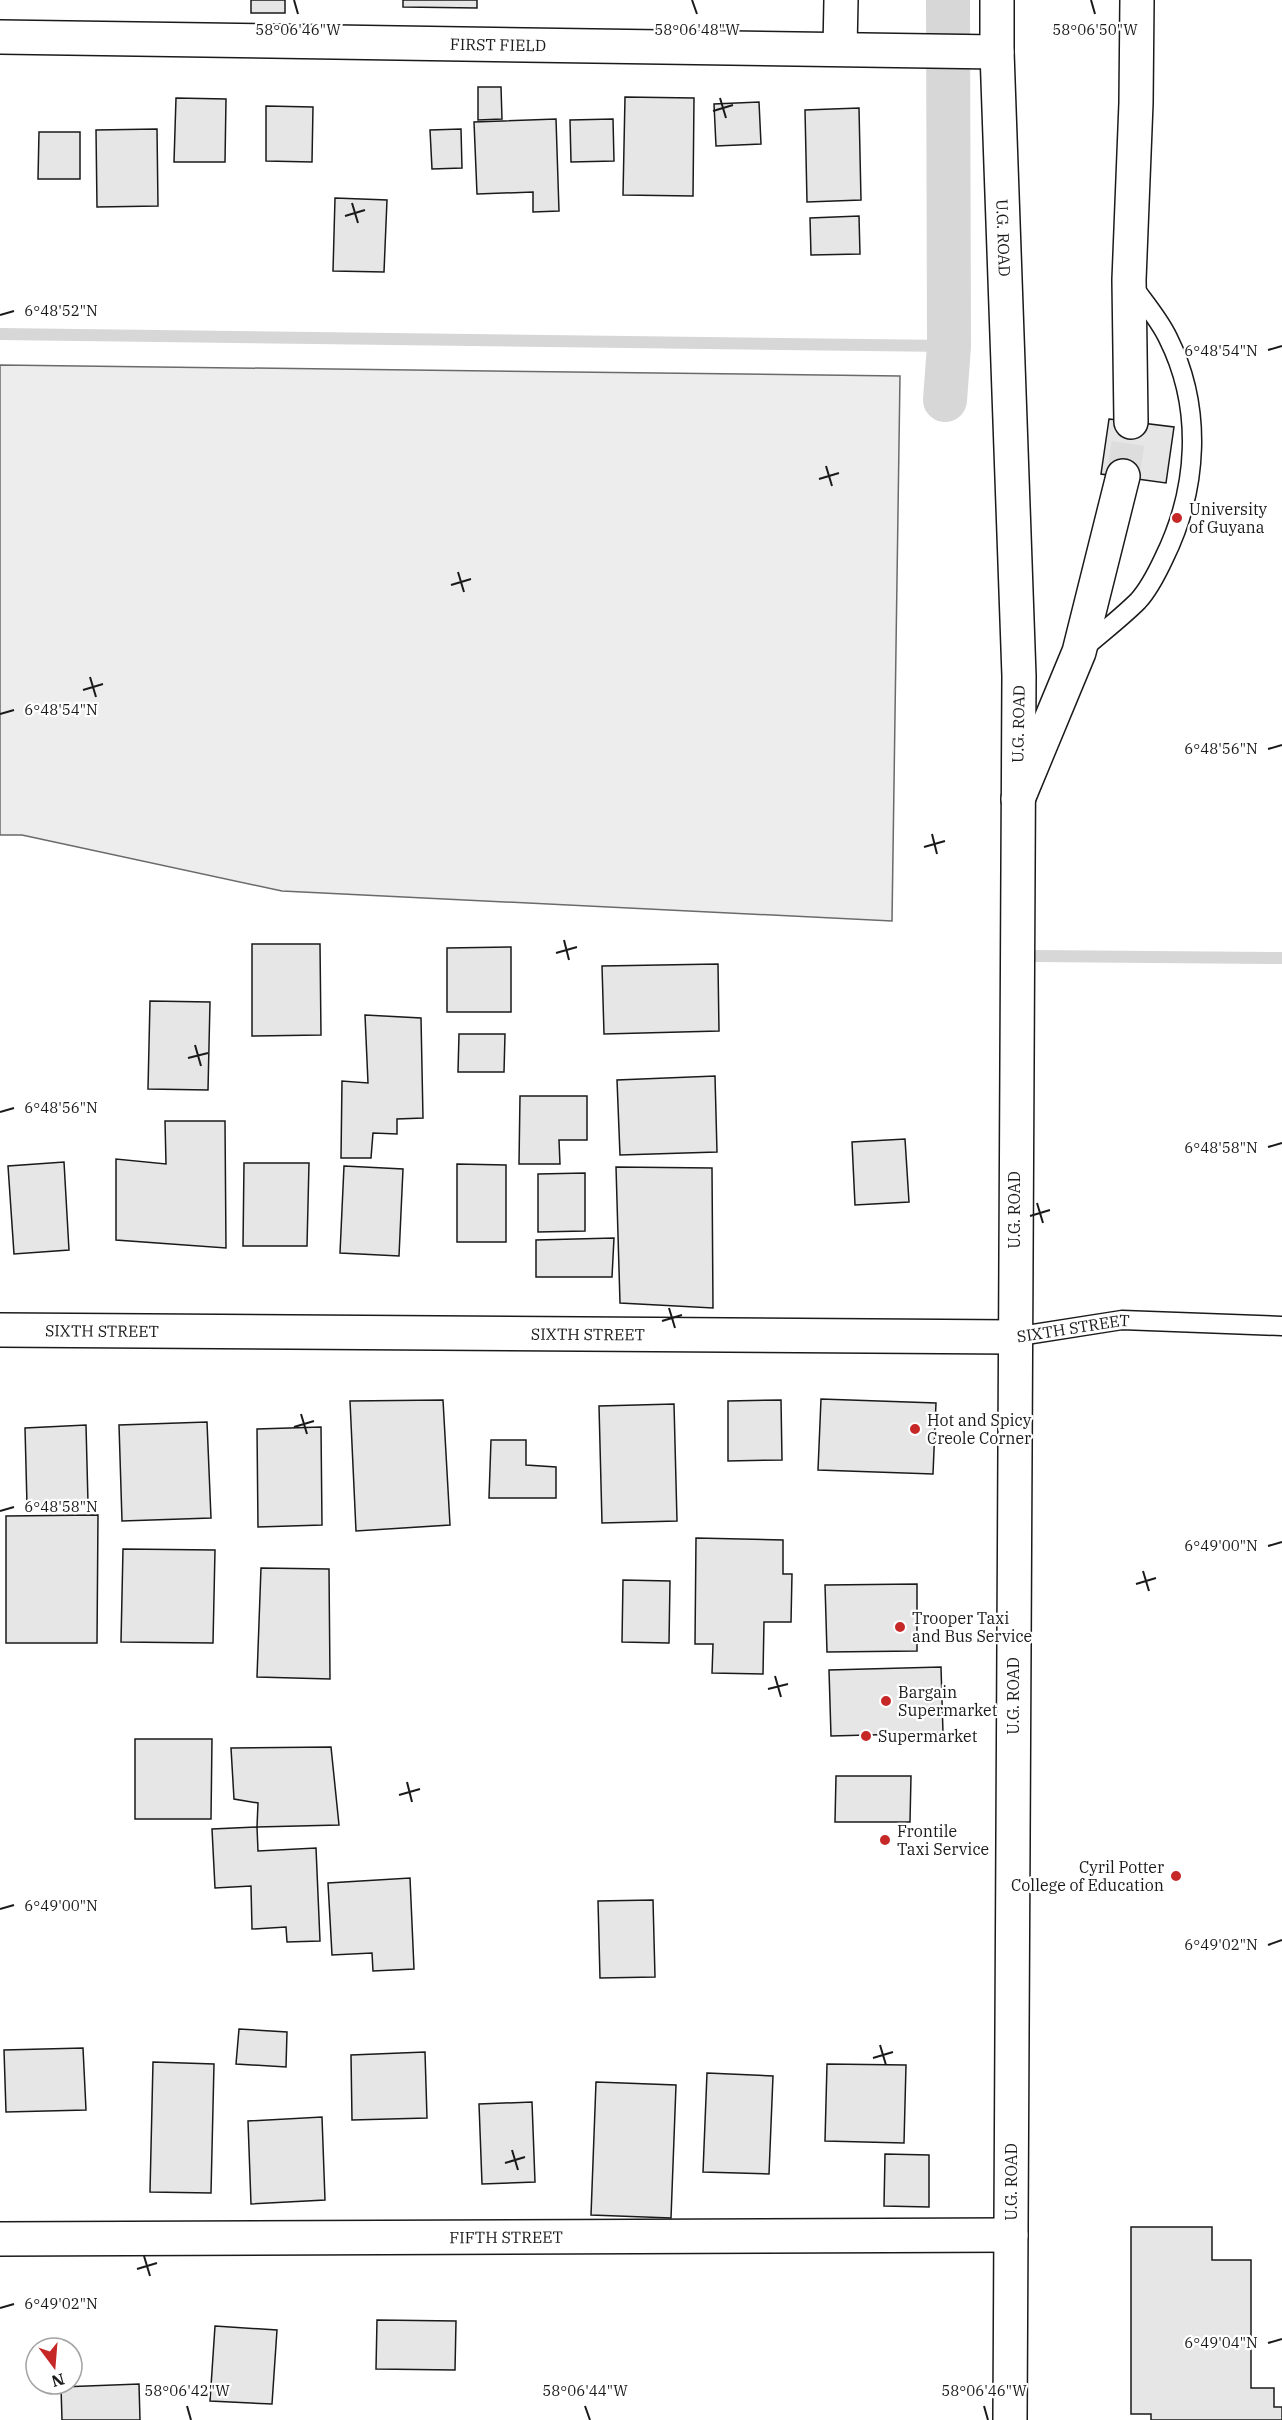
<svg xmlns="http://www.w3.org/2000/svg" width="1282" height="2420" viewBox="0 0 1282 2420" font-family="'IBM Plex Serif',serif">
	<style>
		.built { fill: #ededed; stroke: #6a6a6a; stroke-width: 1.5 }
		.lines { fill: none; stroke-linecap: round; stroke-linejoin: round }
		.stream { stroke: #d7d7d7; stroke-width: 12 }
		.canal { stroke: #d7d7d7; stroke-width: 44 }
		.building { fill: #e6e6e6; stroke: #1a1a1a; stroke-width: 1.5 }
		.minor-tunnel { stroke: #ddd; stroke-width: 33; stroke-dasharray: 33 16; stroke-linecap: butt }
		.service-casing { stroke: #1a1a1a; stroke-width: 21 }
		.minor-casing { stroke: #1a1a1a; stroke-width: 36 }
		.tertiary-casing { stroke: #1a1a1a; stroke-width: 36 }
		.service { stroke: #fff; stroke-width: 18 }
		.minor { stroke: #fff; stroke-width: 33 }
		.tertiary { stroke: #fff; stroke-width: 33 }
		.ticks { fill: none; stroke: #1a1a1a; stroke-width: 2 }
		.poi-dot { fill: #c62828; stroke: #fff; stroke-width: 2 }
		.labels { text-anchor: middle; stroke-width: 4.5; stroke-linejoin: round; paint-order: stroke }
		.street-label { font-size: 16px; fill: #1a1a1a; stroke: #fff }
		.poi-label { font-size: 16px; fill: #1a1a1a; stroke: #fff; text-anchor: start }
		.ticks-label { font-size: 15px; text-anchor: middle; fill: #1a1a1a; stroke: #fff; stroke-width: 4.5; stroke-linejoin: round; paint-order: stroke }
	</style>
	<rect width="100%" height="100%" fill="#fff"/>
	<!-- built -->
	<path class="built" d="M0 365 900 376 892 921 282 891 22 835H0Z"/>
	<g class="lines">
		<!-- stream -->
		<g class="stream">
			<path d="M0 334 949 346"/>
			<path d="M1034 956 1282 958"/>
		</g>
		<!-- canal -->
		<path class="canal" d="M945 400 949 346 948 0"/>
	</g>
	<!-- building -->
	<g class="building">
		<rect x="251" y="0" width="34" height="13"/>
		<path d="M403 0H477V8L403 7Z"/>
		<path d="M478 87H501L502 119 478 120Z"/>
		<path d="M625 97 694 98 693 196 623 195Z"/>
		<path d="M176 98 226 99 225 162H174Z"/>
		<path d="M759 102 761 144 716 146 714 104Z"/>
		<path d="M266 106 313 107 312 162 266 161Z"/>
		<path d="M859 108 861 200 807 202 805 110Z"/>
		<path d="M556 119 559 211 533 212V192L477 194 474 122Z"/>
		<path d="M613 119 614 161 571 162 570 120Z"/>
		<path d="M157 129 158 206 97 207 96 130Z"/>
		<path d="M461 129 462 168 432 169 430 130Z"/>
		<path d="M39 132H80V179H38Z"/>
		<path d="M335 198 387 200 384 272 333 271Z"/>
		<path d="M859 216 860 254 811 255 810 218Z"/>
		<path d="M1109 419 1174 427 1166 483 1101 474Z"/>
		<path d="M252 944H320L321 1035 252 1036Z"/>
		<path d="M511 947V1012H447V948Z"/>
		<path d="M718 964 719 1031 604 1034 602 966Z"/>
		<path d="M150 1001 210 1002 208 1090 148 1089Z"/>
		<path d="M365 1015 421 1018 423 1118 397 1119V1134L373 1133 371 1158H341L342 1081 368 1083Z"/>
		<path d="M459 1034H505L504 1072H458Z"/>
		<path d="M715 1076 717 1152 620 1155 617 1080Z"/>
		<path d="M520 1096H587V1140H559L560 1164H519Z"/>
		<path d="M165 1121H225L226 1248 116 1240V1159L166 1164Z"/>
		<path d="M905 1139 909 1202 855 1205 852 1142Z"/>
		<path d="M64 1162 69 1250 14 1254 8 1166Z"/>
		<path d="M244 1163H309L307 1246H243Z"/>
		<path d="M457 1164 506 1165V1242H457Z"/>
		<path d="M344 1166 403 1169 399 1256 340 1253Z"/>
		<path d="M616 1167 712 1168 713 1308 620 1303Z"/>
		<path d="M585 1173V1231L538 1232V1174Z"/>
		<path d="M614 1238 612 1277H536V1240Z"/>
		<path d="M821 1399 936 1403 933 1474 818 1470Z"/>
		<path d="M443 1400 450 1525 356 1531 350 1401Z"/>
		<path d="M781 1400 782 1460 728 1461V1401Z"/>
		<path d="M674 1404 677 1521 602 1523 599 1406Z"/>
		<path d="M207 1422 211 1518 122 1521 119 1425Z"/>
		<path d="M86 1425 88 1503 27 1505 25 1428Z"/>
		<path d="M321 1427 322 1525 258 1527 257 1429Z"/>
		<path d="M491 1440H526V1465L556 1467V1498H489Z"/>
		<path d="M98 1515 97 1643H6V1516Z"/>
		<path d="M696 1538 783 1540V1574H792L791 1622H764L763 1674 712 1673 713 1644H695Z"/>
		<path d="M123 1549 215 1550 213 1643 121 1642Z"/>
		<path d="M261 1568 329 1569 330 1679 257 1677Z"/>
		<path d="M623 1580 670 1581 669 1643 622 1642Z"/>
		<path d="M917 1584V1651L827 1652 825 1585Z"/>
		<path d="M941 1667 943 1733 831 1736 829 1670Z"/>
		<path d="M135 1739H212L211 1819H135Z"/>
		<path d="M331 1747 339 1825 257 1827 258 1803 234 1799 231 1748Z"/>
		<path d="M836 1776H911L910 1822H835Z"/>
		<path d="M257 1827 258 1851 316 1848 320 1941 287 1942 286 1927 252 1929 251 1886 215 1888 212 1829Z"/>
		<path d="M410 1878 414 1969 373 1971 372 1953 332 1955 328 1883Z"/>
		<path d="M653 1900 655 1977 600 1978 598 1901Z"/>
		<path d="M239 2029 287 2032 286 2067 236 2064Z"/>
		<path d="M83 2048 86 2110 6 2112 4 2050Z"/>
		<path d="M425 2052 427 2118 352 2120 351 2055Z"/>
		<path d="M153 2062 214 2064 211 2193 150 2192Z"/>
		<path d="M827 2064 906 2065 904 2143 825 2141Z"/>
		<path d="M707 2073 773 2076 769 2174 703 2172Z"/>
		<path d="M596 2082 676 2085 671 2218 591 2215Z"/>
		<path d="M532 2102 535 2182 482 2184 479 2104Z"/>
		<path d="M322 2117 325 2200 251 2204 248 2121Z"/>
		<path d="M885 2154 929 2155V2207L884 2206Z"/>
		<path d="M1131 2227H1212V2260H1251V2388H1274V2407H1282V2420H1151V2414H1131Z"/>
		<path d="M377 2320 456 2321 455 2370 376 2369Z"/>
		<path d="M215 2326 277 2330 272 2404 210 2401Z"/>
		<path d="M139 2384 140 2420H62L61 2387Z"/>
	</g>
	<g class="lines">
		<!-- minor-tunnel -->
		<path class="minor-tunnel" d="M1123 476 1131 422"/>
		<defs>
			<g id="service">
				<path d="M1083 649C1101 633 1121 618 1138 601 1149 589 1157 573 1164 558 1198 489 1203 408 1168 338 1159 319 1144 302 1132 285"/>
				<path id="s1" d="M1014 1337 1122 1320 1282 1326"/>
			</g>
			<g id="minor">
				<path id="s2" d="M0 37 997 52"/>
				<path d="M840 49 841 0"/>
				<path d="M1131 422 1129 280 1136 103 1137 0"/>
				<path d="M1018 799 1079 652 1123 476"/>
				<path id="s3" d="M0 2239 1011 2235"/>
			</g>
			<g id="tertiary">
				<path id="s4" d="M997 0V52L1019 676 1010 2420"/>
				<path id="s5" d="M0 1330 1014 1337"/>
			</g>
		</defs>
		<!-- service casing -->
		<use href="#service" class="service-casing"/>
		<!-- minor casing -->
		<use href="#minor" class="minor-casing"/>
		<!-- tertiary casing -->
		<use href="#tertiary" class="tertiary-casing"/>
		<!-- service -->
		<use href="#service" class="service"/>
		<!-- minor -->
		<use href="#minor" class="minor"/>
		<!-- tertiary -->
		<use href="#tertiary" class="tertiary"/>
	</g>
	<!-- ticks -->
	<path class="ticks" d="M294 0 298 14M692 0 697 14M1091 0 1095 14M720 98 726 118M713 111 733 105M352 203 358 223M345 216 365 210M0 315 14 311M1268 350 1282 346M826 466 832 486M819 479 839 473M458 572 464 592M451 585 471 579M90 677 96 697M83 690 103 684M0 714 14 710M1268 749 1282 745M932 834 937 854M924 847 945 841M564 940 569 960M556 953 577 947M195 1045 201 1066M188 1058 208 1053M0 1112 14 1108M1268 1147 1282 1143M1037 1203 1043 1223M1030 1216 1050 1210M669 1308 675 1328M662 1321 682 1315M301 1414 307 1434M294 1427 314 1421M0 1511 14 1507M1268 1546 1282 1542M1143 1571 1149 1591M1136 1584 1156 1578M775 1676 781 1697M768 1689 788 1684M407 1782 412 1802M399 1795 420 1789M0 1909 14 1905M1268 1945 1282 1940M880 2045 886 2065M873 2058 893 2052M512 2150 518 2170M505 2163 525 2157M144 2256 150 2276M137 2269 157 2263M0 2308 14 2304M1268 2343 1282 2339M187 2406 191 2420M585 2406 590 2420M984 2406 988 2420"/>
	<!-- markers -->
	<g class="poi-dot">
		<circle cx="1177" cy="518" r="6"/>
		<circle cx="915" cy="1429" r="6"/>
		<circle cx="900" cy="1627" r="6"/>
		<circle cx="886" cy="1701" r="6"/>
		<circle cx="866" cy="1736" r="6"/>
		<circle cx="885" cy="1840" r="6"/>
		<circle cx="1176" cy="1876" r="6"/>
	</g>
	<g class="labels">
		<!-- street labels -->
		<g class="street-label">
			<text dy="6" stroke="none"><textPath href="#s2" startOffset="498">FIRST FIELD</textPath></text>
			<text dy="6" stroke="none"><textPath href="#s4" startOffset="238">U.G. ROAD</textPath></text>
			<text transform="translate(1018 724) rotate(-89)" y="6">U.G. ROAD</text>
			<text transform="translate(1014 1210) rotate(-90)" y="6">U.G. ROAD</text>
			<text dy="6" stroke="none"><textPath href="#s1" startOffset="60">SIXTH STREET</textPath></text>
			<text dy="6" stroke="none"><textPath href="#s5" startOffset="102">SIXTH STREET</textPath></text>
			<text dy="6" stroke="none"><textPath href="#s5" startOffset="588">SIXTH STREET</textPath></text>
			<text transform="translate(1013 1696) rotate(-90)" y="6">U.G. ROAD</text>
			<text transform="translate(1011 2182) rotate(-90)" y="6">U.G. ROAD</text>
			<text dy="6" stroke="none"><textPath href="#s3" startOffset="506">FIFTH STREET</textPath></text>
		</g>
		<!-- poi labels -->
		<g class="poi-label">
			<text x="1189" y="515">University<tspan x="1189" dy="18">of Guyana</tspan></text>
			<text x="927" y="1426">Hot and Spicy<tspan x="927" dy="18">Creole Corner</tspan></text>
			<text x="912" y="1624">Trooper Taxi<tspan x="912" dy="18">and Bus Service</tspan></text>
			<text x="898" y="1698">Bargain<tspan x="898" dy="18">Supermarket</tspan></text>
			<text x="878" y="1742">Supermarket</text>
			<text x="897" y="1837">Frontile<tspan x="897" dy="18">Taxi Service</tspan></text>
			<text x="1164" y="1873" text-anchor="end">Cyril Potter<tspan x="1164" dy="18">College of Education</tspan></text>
		</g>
	</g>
	<g class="ticks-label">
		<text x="298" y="35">58°06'46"W</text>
		<text x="697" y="35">58°06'48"W</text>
		<text x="1095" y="35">58°06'50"W</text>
		<text x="61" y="316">6°48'52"N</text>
		<text x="1221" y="356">6°48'54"N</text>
		<text x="61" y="715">6°48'54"N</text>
		<text x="1221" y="754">6°48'56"N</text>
		<text x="61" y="1113">6°48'56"N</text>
		<text x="1221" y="1153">6°48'58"N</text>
		<text x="61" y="1512">6°48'58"N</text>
		<text x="1221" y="1551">6°49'00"N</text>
		<text x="61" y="1911">6°49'00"N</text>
		<text x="1221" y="1950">6°49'02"N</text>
		<text x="61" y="2309">6°49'02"N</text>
		<text x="1221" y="2348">6°49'04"N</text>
		<text x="187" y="2396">58°06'42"W</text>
		<text x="585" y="2396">58°06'44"W</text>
		<text x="984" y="2396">58°06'46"W</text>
	</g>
	<!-- north arrow -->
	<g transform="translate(54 2366) rotate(164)"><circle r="28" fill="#ffffff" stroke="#a3a3a3" stroke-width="1.5"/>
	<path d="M0-4.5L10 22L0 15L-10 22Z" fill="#c62828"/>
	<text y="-9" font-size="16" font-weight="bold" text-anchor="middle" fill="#1a1a1a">N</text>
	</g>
</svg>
